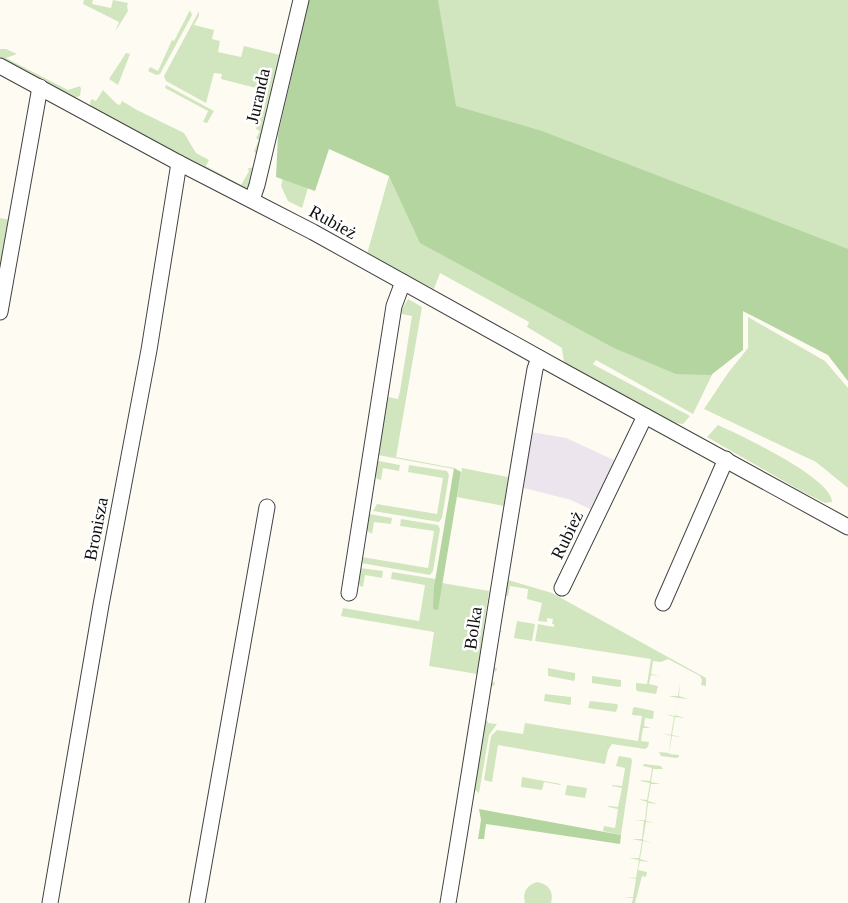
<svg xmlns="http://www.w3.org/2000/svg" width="848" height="903" viewBox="0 0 848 903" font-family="'Times New Roman',serif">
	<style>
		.industrial { fill: #ece5ed }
		.green { fill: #d1e6bf }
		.forest { fill: #b4d59f }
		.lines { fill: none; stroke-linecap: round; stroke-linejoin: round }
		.minor-casing { stroke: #424242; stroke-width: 17 }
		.minor { stroke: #fff; stroke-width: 15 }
		.labels { text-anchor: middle; stroke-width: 5; stroke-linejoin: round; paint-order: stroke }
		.street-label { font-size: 18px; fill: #0f0f0f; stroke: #fff }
	</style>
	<rect width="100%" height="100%" fill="#fefcf2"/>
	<!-- industrial -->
	<path class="industrial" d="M531 432 566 438 616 461 592 510 571 500 520 487Z"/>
	<!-- green -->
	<g class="green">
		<path d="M84 0H93L92 4 111 8 113 0 128 3 127 6 128 11 115 32 119 22 83 4Z"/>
		<path d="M324 0H848V381L828 355 743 311 693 414 596 360 593 364 585 360 690 416 683 424 675 423 564 363 562 348 527 327 529 322 440 273 434 289 367 254 389 176 396 192 343 70 302 208 288 201 281 186Z"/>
		<path d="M190 10 192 15 191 17 160 74 156 75 148 71 150 67 158 71 172 40 174 41Z"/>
		<path d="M199 11V16L194 25 214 30 212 39 220 41 218 52 241 57 244 46 280 55 283 45H286L257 156 254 151 259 140 256 138 260 131 256 129 259 118 250 115 254 102H256V100L253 99 256 88 221 79 222 74 214 73 206 103 166 81 164 76Z"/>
		<path d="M0 49H6L17 54 6 58 68 90 80 86 81 89 80 96 70 99 0 63Z"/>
		<path d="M126 53 130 54 118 85 109 79Z"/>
		<path d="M166 85 214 111 207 123 203 122 208 111 165 88Z"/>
		<path d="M103 90 117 104 120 105 122 101 137 110 184 133 196 153 209 160 206 166 241 185 249 171 248 169 249 168 257 167 251 189 244 193 91 110 90 102 92 99 96 101Z"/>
		<path d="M0 218 11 220 0 284Z"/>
		<path d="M408 299 422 307 396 457 454 468V469L378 455 388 397 398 399 400 391 412 316 402 314V309Z"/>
		<path d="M748 317 825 361 848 388V488L816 462 704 409 728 373 748 348Z"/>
		<path d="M718 425C740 435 832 478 832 502L825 503 801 491 707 437Z"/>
		<path d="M379 461 400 465 399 471 383 468 381 480 377 479 375 473 377 462Z"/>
		<path d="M409 465 447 471 449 475 442 518 439 522 373 511 377 504 437 514 443 478 408 472Z"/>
		<path d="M462 468 508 477 504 506 457 497Z"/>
		<path d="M369 514 392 518 391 524 374 522 372 534 366 530Z"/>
		<path d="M401 519 438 525 440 529 433 571 430 575 361 563 362 557 428 568 434 531 400 526Z"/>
		<path d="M360 568 383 571 382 578 365 575 363 587 360 586 358 581Z"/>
		<path d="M392 572 442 580V583L489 591 477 674 429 666 434 632 341 616 343 608 419 621 425 585 391 579Z"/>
		<path d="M505 579 552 593 706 678V686L701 685 702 680 700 676 668 659 661 662 653 661 651 674 660 676 651 675 649 684 658 686 656 694 637 691 636 689V683L647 684 651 659 535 641 538 624 554 627V624H552L553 619 547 618V622L538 621 542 603 527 599 528 589 510 586 508 596H504L498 630 503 632H498L492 667 497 668 496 672 491 667Z"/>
		<path d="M517 621 535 624 532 641 514 638Z"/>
		<path d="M548 668 575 673V679L574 681 548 676Z"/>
		<path d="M592 676 621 680V686L619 687 592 683Z"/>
		<path d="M495 682 494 686 490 685 484 720 488 721V723L497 724 489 735 479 793 475 790 472 783 490 683Z"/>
		<path d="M680 683 679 696 688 699 678 698 675 715 685 718 675 717 672 735 682 737 672 736 669 754 679 755V757L676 758 661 756 659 752 669 753 671 736 662 733 671 735 674 717 665 714 675 716 678 698 668 696H678Z"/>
		<path d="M545 694 571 697V703L570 705 544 701Z"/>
		<path d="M590 701 617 704 618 706 616 712 588 708Z"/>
		<path d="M635 707 654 711 653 719 645 718 644 726 651 728H643L641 741 649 742 648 747 645 749 612 744 608 750 605 764 498 745 492 782 484 780 491 736 497 730 523 734 525 723 638 741 642 716 632 715 633 708Z"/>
		<path d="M619 756 631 758 632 761 621 835 603 831 604 826 615 828 618 809 608 807 609 806 618 807 622 788 612 786V785L622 786 625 768 616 766Z"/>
		<path d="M644 764 661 766 663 769H653L651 782 661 784H651L648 801 658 804 648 803 646 821 655 823 646 822 643 840 652 843 643 841 640 859 650 862 640 861 638 870 647 872 646 877 642 876 635 903H632L633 898 623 897H633L636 879 627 877 636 878 639 860 629 858H639L642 841 632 839H642L644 821 635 820H645L647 802 638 799 647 800 650 783 641 781V780L650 781 652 768 643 766Z"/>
		<path d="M522 777 561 784 560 785 544 782 542 790 521 787Z"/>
		<path d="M567 785 587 788 585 798 565 795Z"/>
		<path d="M537 882C549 884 554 892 551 903H525C522 892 527 885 537 882Z"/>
	</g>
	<!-- forest -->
	<g class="forest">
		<path d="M309 0H438L456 106 542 131 848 249V381L828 355 743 311V350L711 375 676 374 614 348 420 243 389 176 329 149 315 191 276 177 278 135Z"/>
		<path d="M454 468 461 472 438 610 433 609 434 587Z"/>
		<path d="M479 809 621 835 620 844 486 824 484 839H478L481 820Z"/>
	</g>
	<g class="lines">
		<defs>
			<g id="minor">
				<path d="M0 66 179 163 313 232 563 371 848 527"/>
				<path d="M252 200 257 185 301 0"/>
				<path d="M0 312 40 87"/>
				<path d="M562 588 645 416"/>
				<path d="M349 593 394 306 403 282"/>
				<path d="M663 603 726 459"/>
				<path d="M50 903 101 605 149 350 179 163"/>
				<path d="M197 903 267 507"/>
				<path d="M448 903C478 725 504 547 535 369L539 358"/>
			</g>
		</defs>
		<!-- minor casing -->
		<use href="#minor" class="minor-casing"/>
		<!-- minor -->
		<use href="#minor" class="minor"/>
	</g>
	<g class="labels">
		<!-- street labels -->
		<g class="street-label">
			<text transform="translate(258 96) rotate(-77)" y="6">Juranda</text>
			<text transform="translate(333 222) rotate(29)" y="6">Rubież</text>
			<text transform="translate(96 529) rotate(-79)" y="6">Bronisza</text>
			<text transform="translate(567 535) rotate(-64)" y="6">Rubież</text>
			<text transform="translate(473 628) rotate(-82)" y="6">Bolka</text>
		</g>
	</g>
</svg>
